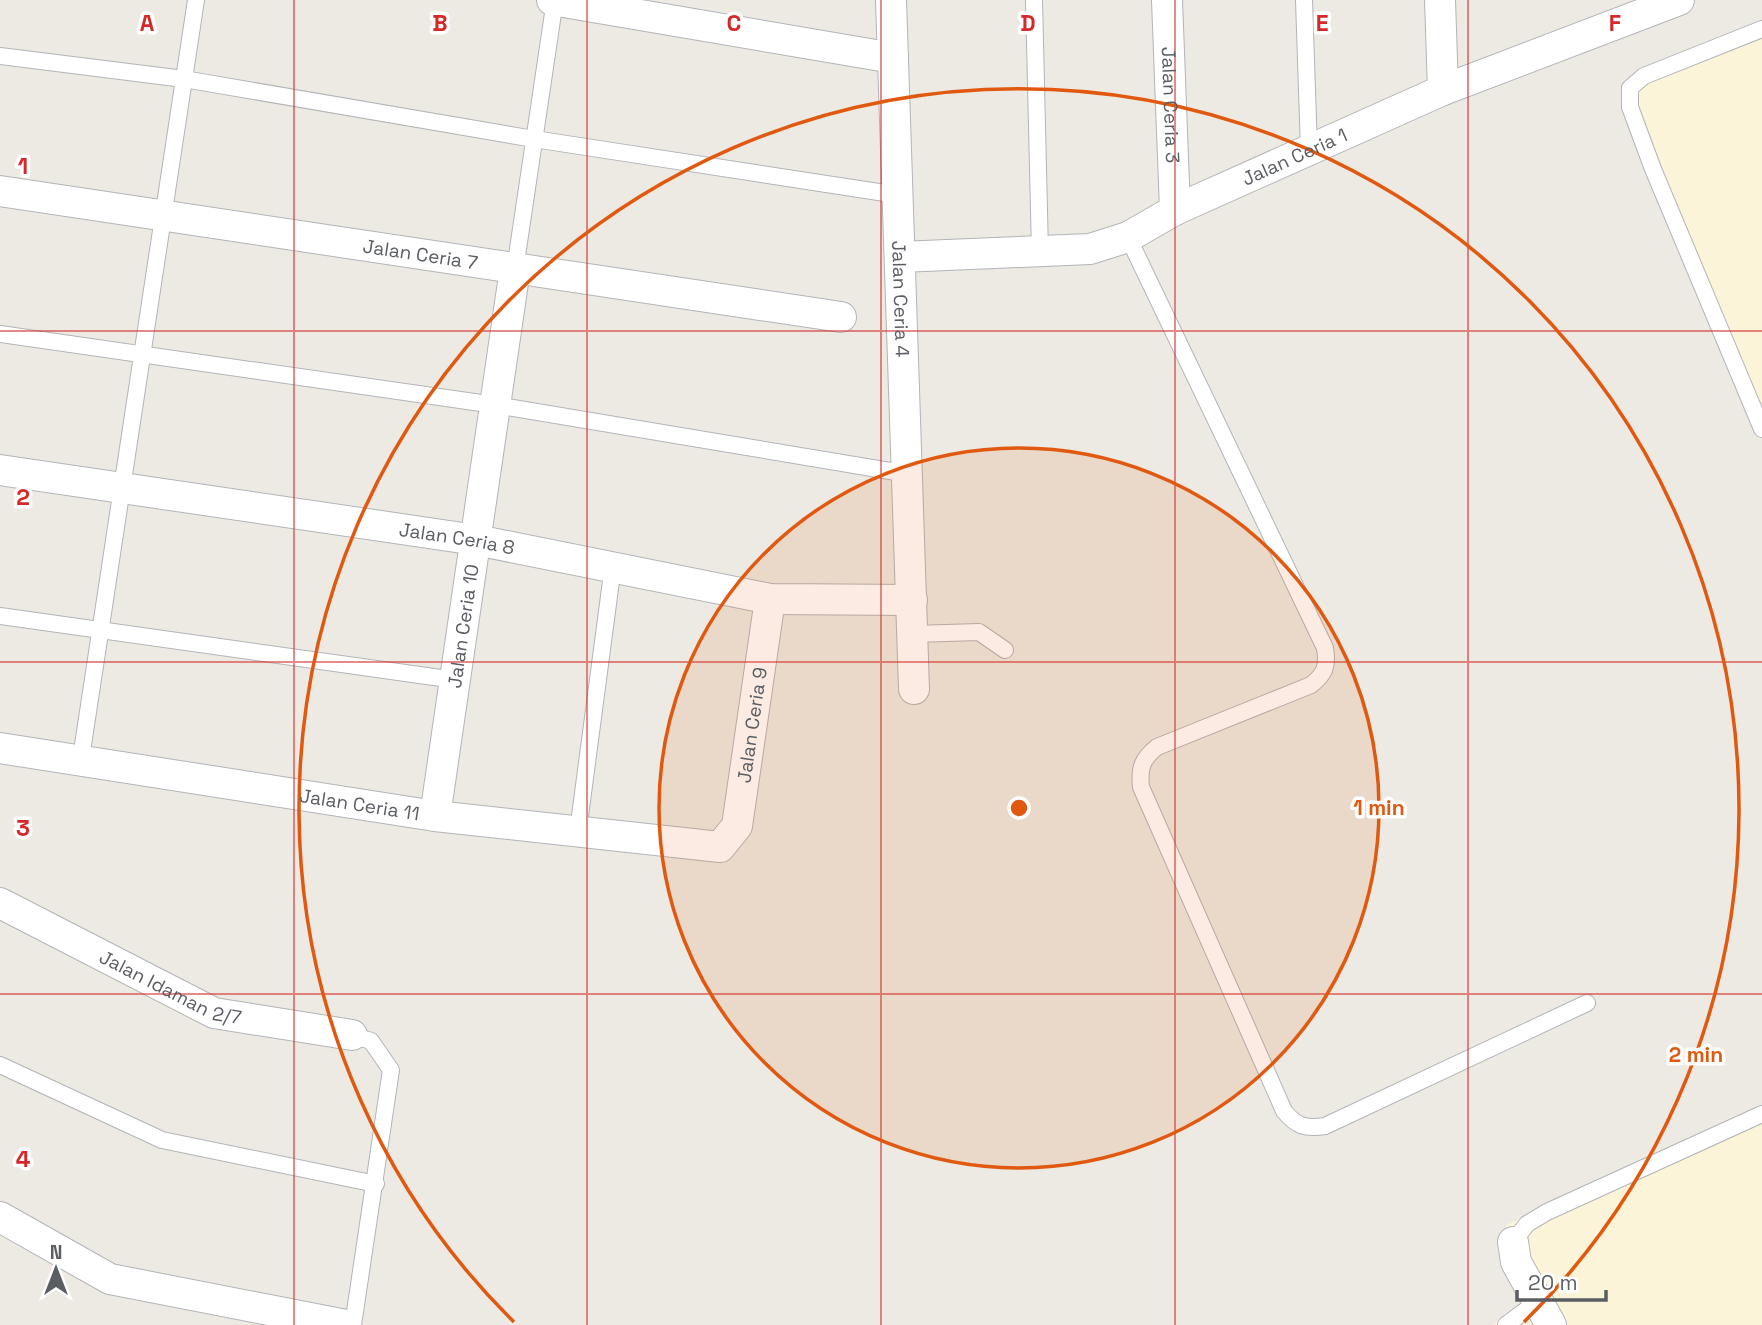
<svg xmlns="http://www.w3.org/2000/svg" width="1762" height="1325" viewBox="0 0 1762 1325" font-family="'Space Grotesk',sans-serif">
<style>
.commercial{fill:#fbf4d8}
.lines{fill:none;stroke-linecap:round;stroke-linejoin:round}
.service-casing{stroke:#b2b4b8;stroke-width:18}
.minor-casing{stroke:#b2b4b8;stroke-width:32}
.service{stroke:#fff;stroke-width:16}
.minor{stroke:#fff;stroke-width:30}
.grid{fill:none;stroke:#d62828;stroke-width:2;stroke-opacity:0.55}
.ring{fill:none;stroke:#e15910;stroke-width:3.5}
.labels{text-anchor:middle;dominant-baseline:central;stroke-width:7;stroke-linejoin:round;paint-order:stroke}
.street-label{font-size:19px;fill:#5a5d62;stroke:#fff}
.grid-label{font-size:23px;text-anchor:middle;font-weight:bold;fill:#d62828;stroke:#fff;stroke-width:7;stroke-linejoin:round;paint-order:stroke}
.centre{fill:#e15910;stroke:#fff;stroke-width:3.5}
.ring-label{font-size:21px;text-anchor:middle;font-weight:bold;fill:#e15910;stroke:#fff;stroke-width:7;stroke-linejoin:round;paint-order:stroke}
</style>
<rect width="100%" height="100%" fill="#eceae2"/>
<g class="commercial">
<path d="M 1762,22 L 1762,434 L 1624,86 Z"/>
<path d="M 1762,1108 L 1762,1325 L 1493,1325 L 1523,1302 L 1506,1267 L 1506,1225 Z"/>
</g>
<g class="lines">
<g class="service-casing">
<g id="service">
<path d="M 1034,0 L 1040,252"/>
<path d="M 1304,0 L 1309,150"/>
<path d="M 1762,29 L 1644,76 L 1630,88 L 1630,107 L 1653,169 L 1762,429"/>
<path d="M 0,56 L 184,79 L 534,139 L 898,195"/>
<path d="M 1128,237 L 1325,648 C 1328,666 1325,674 1311,685 L 1157,747 C 1142,759 1139,768 1141,787 L 1284,1111 C 1296,1126 1305,1129 1325,1126 L 1587,1003"/>
<path d="M 515,269 L 555,0"/>
<path d="M 0,334 L 495,405 L 908,474"/>
<path d="M 0,616 L 455,680"/>
<path d="M 913,634 L 979,632 L 1005,650"/>
<path d="M 81,758 L 196,0"/>
<path d="M 578,831 L 613,566"/>
<path d="M 352,1035 L 371,1041 L 391,1070 L 353,1325"/>
<path d="M 0,1065 L 162,1140 L 376,1184"/>
<path d="M 1513,1242 L 1527,1224 L 1547,1212 L 1762,1114"/>
<path d="M 1506,1325 L 1538,1301"/>
</g>
</g>
<g class="minor-casing">
<g id="minor">
<path d="M 552,0 L 893,58"/>
<path id="s1" d="M 891,0 L 914,689"/>
<path id="s2" d="M 1167,0 L 1175,210"/>
<path d="M 1440,0 L 1443,90"/>
<path id="s3" d="M 0,191 L 841,317"/>
<path id="s4" d="M 900,257 L 1090,249 L 1128,237 L 1175,210 L 1443,90 L 1679,0"/>
<path id="s5" d="M 0,470 L 476,540 L 770,599 L 912,600"/>
<path id="s6" d="M 0,748 L 435,816 L 720,847 L 737,826 L 770,599"/>
<path id="s7" d="M 435,816 L 515,269"/>
<path id="s8" d="M 0,903 L 214,1013 L 352,1035"/>
<path d="M 0,1217 L 110,1279 L 346,1325"/>
<path d="M 1513,1242 L 1516,1262 L 1551,1325"/>
</g>
</g>
<use href="#service" class="service"/>
<use href="#minor" class="minor"/>
</g>
<path class="grid" d="M 294,0 L 294,1325M 587,0 L 587,1325M 881,0 L 881,1325M 1175,0 L 1175,1325M 1468,0 L 1468,1325M 0,331 L 1762,331M 0,662 L 1762,662M 0,994 L 1762,994"/>
<circle cx="1019" cy="808" r="360" fill="#e15910" fill-opacity=".12"/>
<g class="ring">
<circle cx="1019" cy="808" r="360"/>
<path d="M514 1322A720 720 0 1 1 1524 1322"/>
</g>
<g class="labels">
<g class="street-label">
<text stroke="none"><textPath href="#s2" startOffset="105">Jalan Ceria 3</textPath></text>
<text stroke="none"><textPath href="#s4" startOffset="415">Jalan Ceria 1</textPath></text>
<text stroke="none"><textPath href="#s3" startOffset="425">Jalan Ceria 7</textPath></text>
<text stroke="none"><textPath href="#s1" startOffset="299">Jalan Ceria 4</textPath></text>
<text stroke="none"><textPath href="#s5" startOffset="462">Jalan Ceria 8</textPath></text>
<text stroke="none"><textPath href="#s7" startOffset="192">Jalan Ceria 10</textPath></text>
<text stroke="none"><textPath href="#s6" startOffset="856">Jalan Ceria 9</textPath></text>
<text stroke="none"><textPath href="#s6" startOffset="364">Jalan Ceria 11</textPath></text>
<text stroke="none"><textPath href="#s8" startOffset="191">Jalan Idaman 2/7</textPath></text>
</g>
</g>
<g class="grid-label">
<text x="147" y="31">A</text>
<text x="440" y="31">B</text>
<text x="734" y="31">C</text>
<text x="1028" y="31">D</text>
<text x="1322" y="31">E</text>
<text x="1615" y="31">F</text>
<text x="23" y="174">1</text>
<text x="23" y="505">2</text>
<text x="23" y="836">3</text>
<text x="23" y="1167">4</text>
</g>
<circle cx="1019" cy="808" r="10" class="centre"/>
<g class="ring-label">
<text x="1379" y="815">1 min</text>
<text x="1696" y="1062">2 min</text>
</g>
<g transform="translate(56 1269)" stroke="#ffffff" stroke-width="5" paint-order="stroke">
<path d="M0-5L12 26L0 18L-12 26Z" fill="#5a5d62"/>
<text y="-10" font-size="19" font-weight="bold" text-anchor="middle" fill="#5a5d62">N</text>
</g>
<path d="M1517 1290v10h89v-10" fill="none" stroke="#5a5d62" stroke-width="3.5"/>
<text x="1528" y="1290" font-size="21" fill="#5a5d62" stroke="#ffffff" stroke-width="5" paint-order="stroke">20 m</text>
</svg>
